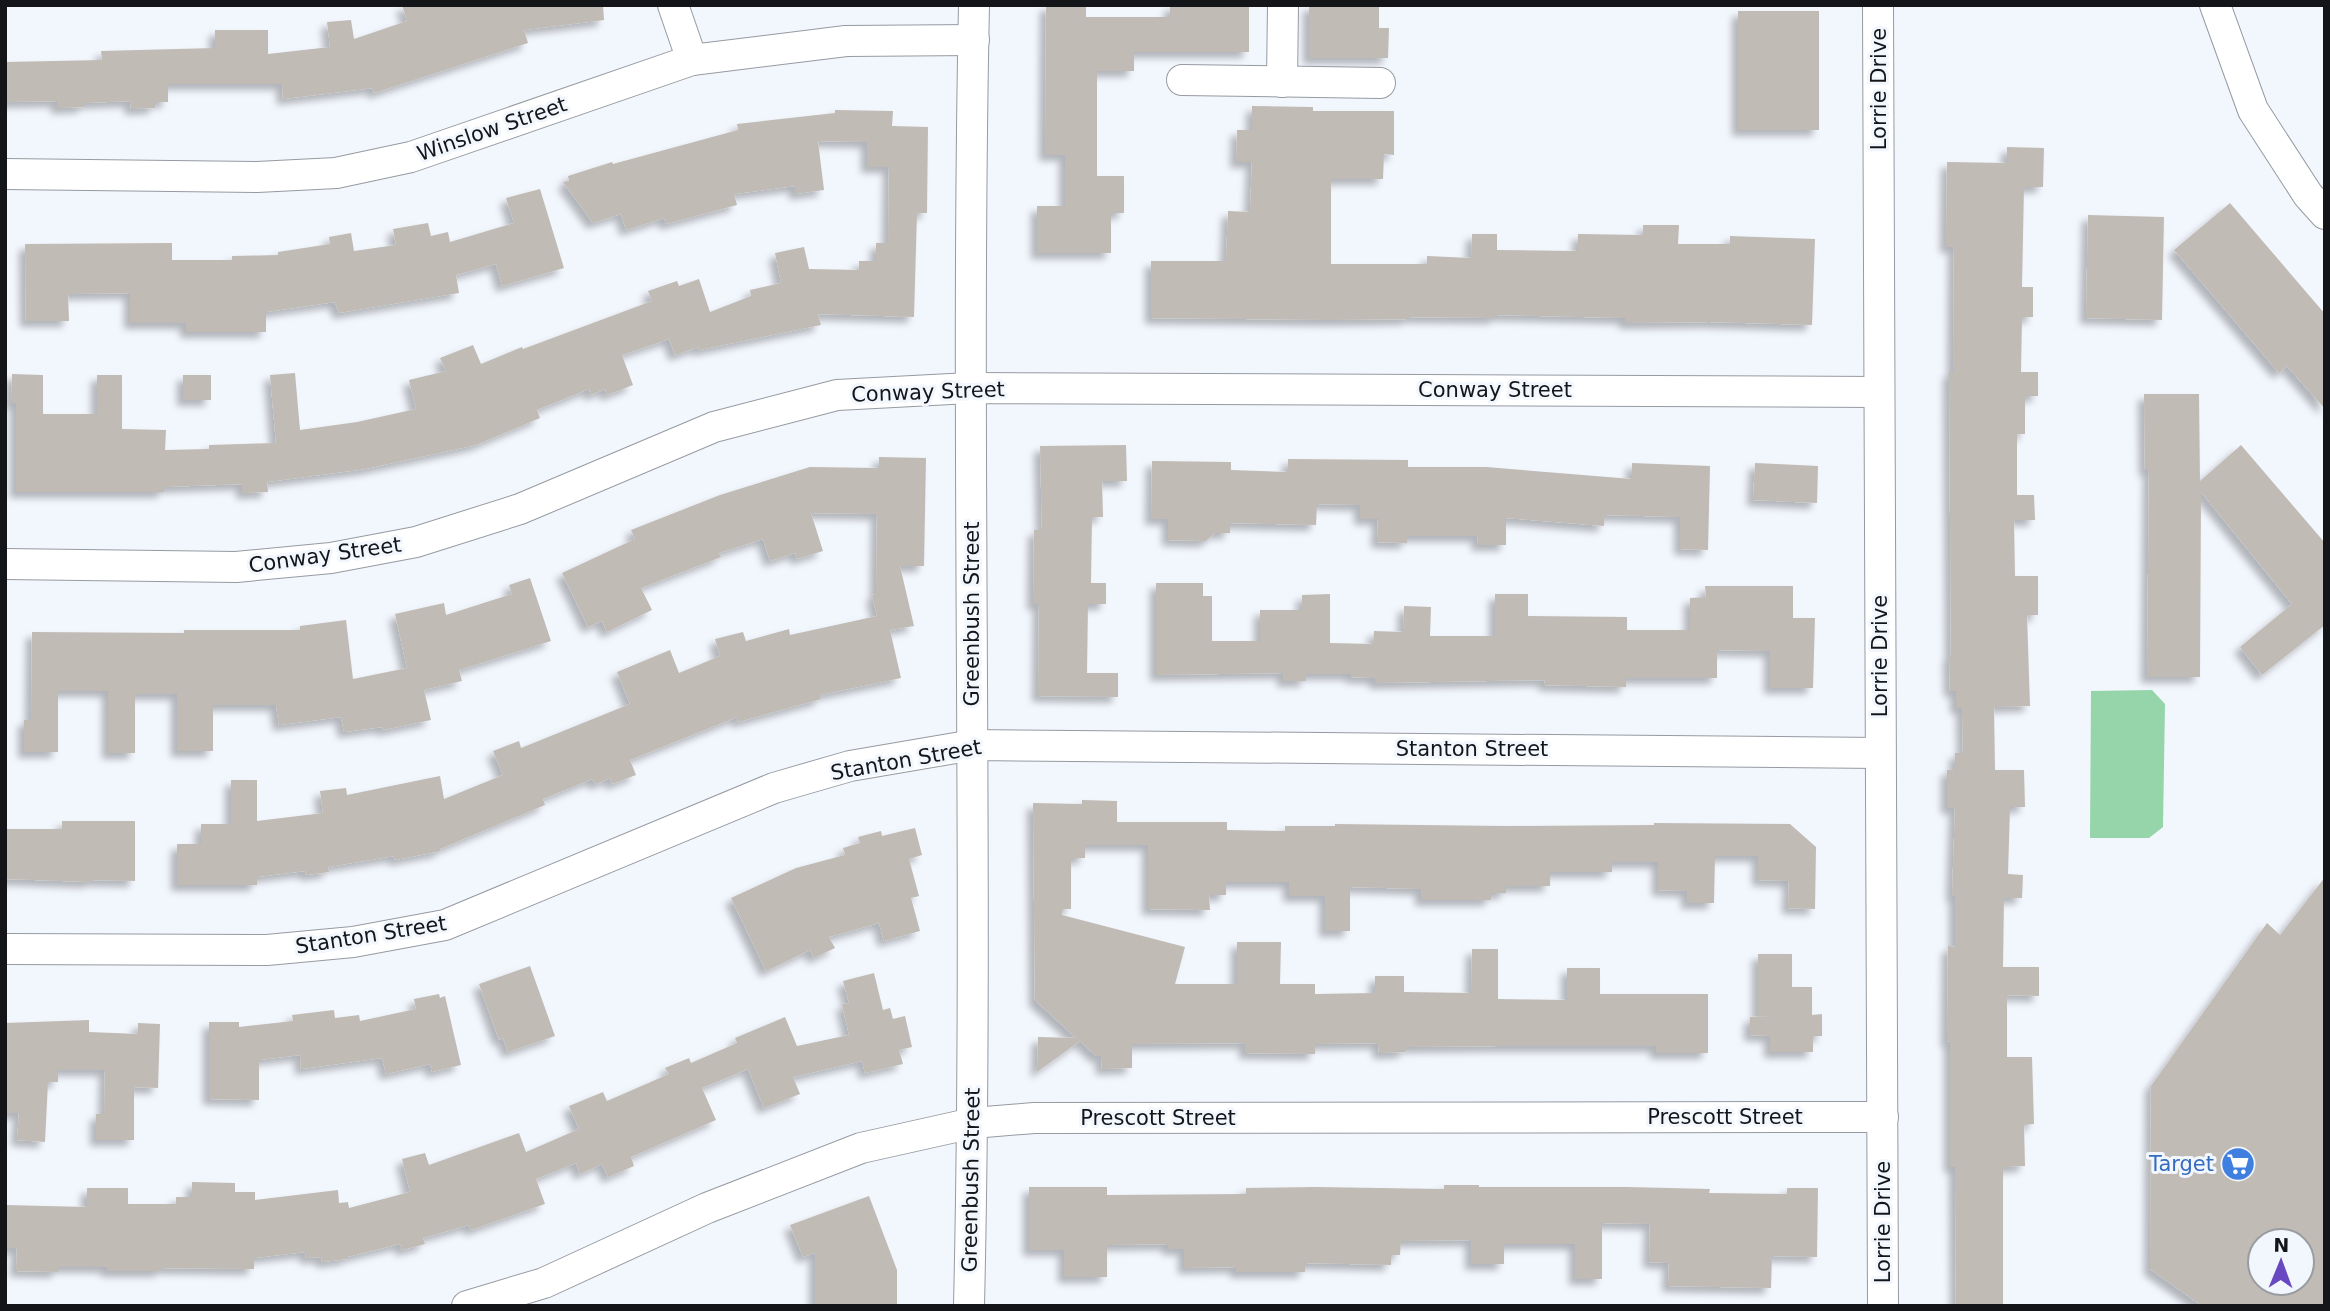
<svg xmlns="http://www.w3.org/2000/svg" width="2330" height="1311" viewBox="0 0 2330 1311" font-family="'DejaVu Sans',sans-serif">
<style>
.green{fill:#95d5a9}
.building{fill:#c1bbb5;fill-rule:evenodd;filter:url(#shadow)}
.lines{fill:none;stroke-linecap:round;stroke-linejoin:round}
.minor-casing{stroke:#969aa1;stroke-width:32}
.minor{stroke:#fff;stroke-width:30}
.labels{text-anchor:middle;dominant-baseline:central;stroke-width:6;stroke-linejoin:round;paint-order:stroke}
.street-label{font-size:21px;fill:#141518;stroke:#f2f6fd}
.shop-label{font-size:21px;fill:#366cbe;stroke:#f2f6fd;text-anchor:end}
</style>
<defs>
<filter id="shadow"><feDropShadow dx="-6" dy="6" stdDeviation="3.5" flood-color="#0004"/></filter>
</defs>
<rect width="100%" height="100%" fill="#f2f6fd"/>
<path class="green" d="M 2152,690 L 2165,704 L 2163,827 L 2149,838 L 2090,838 L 2091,691 Z"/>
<g class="building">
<path d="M 402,5 L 603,5 L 604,20 L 524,30 L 528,43 L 374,93 L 373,88 L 283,99 L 282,84 L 168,84 L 168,102 L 155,102 L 155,108 L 131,109 L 130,101 L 84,103 L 84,107 L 57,108 L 57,101 L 5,102 L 5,62 L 102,60 L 101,51 L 215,48 L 215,30 L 268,30 L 268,54 L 330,47 L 327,22 L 351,20 L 354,39 L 407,21 Z"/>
<path d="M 1046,5 L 1086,5 L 1086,17 L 1170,17 L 1170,5 L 1249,5 L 1249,52 L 1134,52 L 1134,71 L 1097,71 L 1097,176 L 1124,176 L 1124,213 L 1111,213 L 1111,253 L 1037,253 L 1037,206 L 1065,206 L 1065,155 L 1045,155 Z"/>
<path d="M 1309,5 L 1379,5 L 1379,28 L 1389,28 L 1388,58 L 1309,58 Z"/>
<rect x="1738" y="11" width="81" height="119"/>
<path d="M 1252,106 L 1313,107 L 1313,111 L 1394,111 L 1394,155 L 1384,154 L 1383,179 L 1331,179 L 1331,264 L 1427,264 L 1427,256 L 1471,258 L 1472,234 L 1497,234 L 1497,250 L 1578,251 L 1578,234 L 1643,235 L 1643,225 L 1679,225 L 1678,244 L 1730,244 L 1730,236 L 1815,239 L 1812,325 L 1709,322 L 1625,323 L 1625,318 L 1496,315 L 1496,318 L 1408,317 L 1408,319 L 1331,320 L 1151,318 L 1151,261 L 1226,261 L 1228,211 L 1250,212 L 1252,162 L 1236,162 L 1237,130 L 1252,130 Z"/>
<path d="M 835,110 L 893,111 L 892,126 L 928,127 L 927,213 L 917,213 L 914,317 L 818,314 L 821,325 L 699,350 L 698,347 L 675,355 L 669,339 L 622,355 L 633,385 L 607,395 L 605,389 L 591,395 L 589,389 L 537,410 L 540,418 L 476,445 L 365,469 L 267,482 L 268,492 L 242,493 L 242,484 L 164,487 L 164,492 L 16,492 L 16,403 L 11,403 L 12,374 L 43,375 L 43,414 L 97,414 L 97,375 L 122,375 L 122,429 L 166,430 L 165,450 L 209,449 L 209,445 L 276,443 L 270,375 L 295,373 L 300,430 L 357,422 L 416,409 L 409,380 L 446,371 L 440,358 L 473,345 L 481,364 L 522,347 L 523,349 L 652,301 L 648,291 L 677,281 L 679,286 L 699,279 L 710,312 L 751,296 L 750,290 L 781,283 L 775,253 L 804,247 L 809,269 L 859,270 L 859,261 L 876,261 L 876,243 L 888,243 L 889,167 L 867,167 L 867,142 L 818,141 L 824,190 L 795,194 L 795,186 L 734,194 L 737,205 L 666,224 L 664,218 L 626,230 L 621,214 L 593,223 L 563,182 L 569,181 L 568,176 L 612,162 L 613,164 L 738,130 L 737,124 L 835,113 Z"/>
<path d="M 2007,147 L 2044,148 L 2043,187 L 2024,187 L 2022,287 L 2033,287 L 2033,317 L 2022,317 L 2021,372 L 2038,372 L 2038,396 L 2025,396 L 2025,434 L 2017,434 L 2017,495 L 2034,495 L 2035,520 L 2014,520 L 2015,576 L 2038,576 L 2038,615 L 2027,615 L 2030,706 L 1994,707 L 1995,770 L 2024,770 L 2025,807 L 2010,807 L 2008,874 L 2023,875 L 2022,898 L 2004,898 L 2003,967 L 2039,967 L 2039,996 L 2007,995 L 2007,1057 L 2032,1057 L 2034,1124 L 2024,1125 L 2025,1166 L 2003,1167 L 2003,1306 L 1956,1306 L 1955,1167 L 1950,1167 L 1950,1042 L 1947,1041 L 1948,946 L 1955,947 L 1955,896 L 1952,896 L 1955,808 L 1947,808 L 1947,770 L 1955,769 L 1955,753 L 1963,753 L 1962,708 L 1956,708 L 1956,691 L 1950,691 L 1949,655 L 1951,656 L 1949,372 L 1953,372 L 1954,247 L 1946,247 L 1947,162 L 2007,163 Z"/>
<path d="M 540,189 L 564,268 L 502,286 L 496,264 L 456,275 L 459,293 L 339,313 L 335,302 L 266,312 L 266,332 L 186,332 L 186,323 L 130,323 L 130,293 L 68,294 L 69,321 L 26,321 L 25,244 L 172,243 L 172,260 L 232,260 L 232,256 L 278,255 L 278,252 L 330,244 L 329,237 L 351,233 L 354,251 L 396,245 L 393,229 L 428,223 L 431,236 L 448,232 L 450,242 L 514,223 L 506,198 Z"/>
<path d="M 2230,203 L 2325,314 L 2325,409 L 2287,366 L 2279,373 L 2174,250 Z"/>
<path d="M 2088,215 L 2164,217 L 2162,320 L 2086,318 Z"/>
<rect x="183" y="375" width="28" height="25"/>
<path d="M 2144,394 L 2199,394 L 2200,481 L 2241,445 L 2325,543 L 2325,625 L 2262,675 L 2240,647 L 2292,604 L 2201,492 L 2200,677 L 2147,677 L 2149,470 L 2145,470 Z"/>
<path d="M 1126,445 L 1127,481 L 1102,481 L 1103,517 L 1092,517 L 1091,583 L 1106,583 L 1106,604 L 1088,604 L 1087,673 L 1118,673 L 1118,697 L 1038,696 L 1039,604 L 1033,604 L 1034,530 L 1042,530 L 1040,446 Z"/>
<path d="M 879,457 L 926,458 L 924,566 L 900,566 L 914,626 L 890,630 L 901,678 L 820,695 L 821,699 L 738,722 L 737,717 L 630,760 L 636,775 L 612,784 L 610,778 L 596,784 L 592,779 L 543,799 L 545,805 L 440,849 L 441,851 L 395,860 L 394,856 L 328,867 L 329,872 L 306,875 L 305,871 L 257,877 L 257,885 L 177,885 L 177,844 L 201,844 L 201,824 L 231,824 L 231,780 L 257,780 L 257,821 L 323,813 L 320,791 L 346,788 L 347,795 L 440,776 L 444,799 L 503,775 L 493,751 L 519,741 L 521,748 L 630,704 L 617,672 L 670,650 L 679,673 L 720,656 L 715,639 L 743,632 L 746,641 L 789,629 L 790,635 L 877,616 L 872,595 L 876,594 L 877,514 L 811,513 L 823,551 L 797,559 L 795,553 L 770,561 L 763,539 L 719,553 L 721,557 L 641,588 L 652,610 L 607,632 L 602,621 L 588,627 L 562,573 L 635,539 L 631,530 L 720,495 L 810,467 L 879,468 Z"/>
<path d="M 1288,459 L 1408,460 L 1408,467 L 1486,467 L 1632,479 L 1632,463 L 1710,466 L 1708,550 L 1680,549 L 1680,517 L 1605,515 L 1604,526 L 1506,518 L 1506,545 L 1477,545 L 1478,536 L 1407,536 L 1407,543 L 1377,542 L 1378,519 L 1360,519 L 1360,505 L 1317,504 L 1316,525 L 1230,523 L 1230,533 L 1215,533 L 1206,541 L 1168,540 L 1168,519 L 1151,519 L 1152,461 L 1231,462 L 1231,470 L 1288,472 Z"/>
<path d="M 1755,463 L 1818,466 L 1817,503 L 1753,500 Z"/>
<path d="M 530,578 L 551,641 L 459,670 L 462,681 L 424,690 L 431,720 L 383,730 L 382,727 L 344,732 L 341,717 L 279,725 L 276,705 L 213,705 L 213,751 L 177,751 L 177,694 L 135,694 L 135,753 L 108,753 L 108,691 L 58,691 L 58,752 L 24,752 L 24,720 L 31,720 L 32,632 L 184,633 L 184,630 L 300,630 L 300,626 L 346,620 L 353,679 L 407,668 L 395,614 L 444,603 L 446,615 L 512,594 L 509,585 Z"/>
<path d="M 1156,583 L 1203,583 L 1203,596 L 1212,596 L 1212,641 L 1260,641 L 1260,610 L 1302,610 L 1302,595 L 1330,594 L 1330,643 L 1373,644 L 1374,631 L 1403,632 L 1404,606 L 1431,607 L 1430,636 L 1495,636 L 1495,594 L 1528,594 L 1528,616 L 1627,617 L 1627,630 L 1690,630 L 1690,598 L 1706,597 L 1705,586 L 1793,586 L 1793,618 L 1815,618 L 1813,688 L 1770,688 L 1770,651 L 1717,650 L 1717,678 L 1626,678 L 1626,687 L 1544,685 L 1545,680 L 1375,683 L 1375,678 L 1351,677 L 1351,674 L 1306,674 L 1306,681 L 1283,681 L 1283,673 L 1156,675 Z"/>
<path d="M 1082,800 L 1117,801 L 1117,822 L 1227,822 L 1227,830 L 1285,831 L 1285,826 L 1335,826 L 1335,824 L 1505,826 L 1654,825 L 1654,823 L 1790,824 L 1816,847 L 1815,909 L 1788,908 L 1789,881 L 1758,880 L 1758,856 L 1715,856 L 1714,903 L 1687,903 L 1687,891 L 1658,890 L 1658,862 L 1612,862 L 1612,872 L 1550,872 L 1550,886 L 1506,886 L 1506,893 L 1491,893 L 1491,900 L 1421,900 L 1421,889 L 1350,887 L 1350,931 L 1325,931 L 1325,896 L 1289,896 L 1289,882 L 1226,882 L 1226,895 L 1209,895 L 1210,910 L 1148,909 L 1148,845 L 1085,845 L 1085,858 L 1071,858 L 1071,909 L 1063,909 L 1062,915 L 1185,947 L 1175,984 L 1237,984 L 1237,942 L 1281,942 L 1280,984 L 1315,984 L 1315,994 L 1375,993 L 1375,976 L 1404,976 L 1404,992 L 1471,993 L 1472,949 L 1498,949 L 1498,999 L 1567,1000 L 1567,968 L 1600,968 L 1600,994 L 1708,994 L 1708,1053 L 1656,1053 L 1656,1046 L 1497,1046 L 1405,1047 L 1405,1052 L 1379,1053 L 1378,1043 L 1315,1044 L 1315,1054 L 1245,1053 L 1245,1043 L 1132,1044 L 1132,1068 L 1102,1069 L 1101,1056 L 1096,1056 L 1080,1041 L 1037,1072 L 1038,1037 L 1076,1038 L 1035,1000 L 1033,803 L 1082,804 Z"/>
<path d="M 62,821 L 135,821 L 135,881 L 91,880 L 91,882 L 5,879 L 5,829 L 62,829 Z"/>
<path d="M 915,828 L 922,855 L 909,859 L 919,896 L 911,898 L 920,931 L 884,941 L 879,923 L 829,937 L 835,948 L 814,958 L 810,950 L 766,971 L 731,898 L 796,868 L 845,855 L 843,848 L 860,843 L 858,837 L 881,831 L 882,836 Z"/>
<path d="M 2325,877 L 2325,1306 L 2202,1306 L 2150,1269 L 2151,1086 L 2267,923 L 2280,935 ZM 2260,1241 L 2302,1241 L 2302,1283 L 2260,1283 Z"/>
<path d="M 1758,954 L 1792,954 L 1792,987 L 1812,987 L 1812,1015 L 1822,1014 L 1822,1036 L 1813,1036 L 1813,1052 L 1770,1052 L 1770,1036 L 1750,1035 L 1750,1017 L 1771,1016 L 1758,1016 Z"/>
<path d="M 530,966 L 555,1036 L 508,1052 L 503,1038 L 499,1040 L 479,984 Z"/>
<path d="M 874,973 L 883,1010 L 890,1008 L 893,1019 L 905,1016 L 912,1047 L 899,1050 L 903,1064 L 865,1073 L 862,1061 L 793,1077 L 800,1094 L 764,1108 L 748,1069 L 702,1088 L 716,1120 L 631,1157 L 634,1166 L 608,1177 L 602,1164 L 580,1174 L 576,1163 L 536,1179 L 545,1204 L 471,1230 L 469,1225 L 423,1238 L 425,1244 L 402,1250 L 400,1244 L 347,1257 L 347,1259 L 322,1262 L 321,1257 L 306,1258 L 305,1252 L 254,1258 L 254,1269 L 161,1268 L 161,1271 L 107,1271 L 107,1267 L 58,1267 L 58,1272 L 16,1271 L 17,1248 L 5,1248 L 5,1205 L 87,1207 L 87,1188 L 128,1188 L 128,1204 L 176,1204 L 176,1197 L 192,1197 L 192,1182 L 235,1183 L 235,1192 L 255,1192 L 255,1200 L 338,1190 L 339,1203 L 348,1202 L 349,1208 L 410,1192 L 402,1159 L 425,1153 L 429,1165 L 519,1133 L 526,1152 L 579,1129 L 569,1106 L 603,1092 L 607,1101 L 669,1074 L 665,1068 L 689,1058 L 691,1063 L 737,1043 L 735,1038 L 785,1017 L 797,1046 L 849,1035 L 842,1004 L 849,1003 L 843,981 Z"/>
<path d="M 439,994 L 440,998 L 445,996 L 461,1065 L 432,1072 L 430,1064 L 386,1074 L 382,1058 L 301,1069 L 300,1055 L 259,1060 L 259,1100 L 209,1099 L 209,1022 L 239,1022 L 239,1027 L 293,1021 L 292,1015 L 334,1010 L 335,1018 L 359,1015 L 360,1021 L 416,1009 L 414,999 Z"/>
<path d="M 89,1020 L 89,1032 L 138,1034 L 138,1023 L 160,1024 L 158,1088 L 134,1087 L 134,1140 L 96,1140 L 96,1114 L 104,1114 L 105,1070 L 58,1070 L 58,1082 L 48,1082 L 45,1142 L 17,1140 L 19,1113 L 5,1113 L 5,1023 Z"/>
<path d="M 1444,1185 L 1479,1185 L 1479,1187 L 1627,1187 L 1710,1189 L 1709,1193 L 1787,1194 L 1787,1188 L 1818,1188 L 1817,1257 L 1772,1256 L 1771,1288 L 1668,1286 L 1669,1263 L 1649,1262 L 1650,1224 L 1602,1223 L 1602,1279 L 1575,1279 L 1575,1244 L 1504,1244 L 1504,1264 L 1471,1264 L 1471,1240 L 1401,1241 L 1400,1255 L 1391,1255 L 1391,1265 L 1305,1263 L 1305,1272 L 1236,1272 L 1236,1267 L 1184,1268 L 1184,1249 L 1168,1249 L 1168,1244 L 1107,1245 L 1107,1277 L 1064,1277 L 1064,1250 L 1029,1250 L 1029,1187 L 1107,1187 L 1107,1195 L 1246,1194 L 1246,1188 L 1315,1187 L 1444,1189 Z"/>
<path d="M 869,1196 L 897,1270 L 897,1306 L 815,1306 L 815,1253 L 803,1257 L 790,1225 Z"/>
</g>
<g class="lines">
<g class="minor-casing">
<g id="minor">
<path d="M 673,5 L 692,60"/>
<path d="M 1878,5 L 1883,1306"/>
<path d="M 2215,5 L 2253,110 L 2308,195 L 2325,214"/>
<path d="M 1182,80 L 1380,83"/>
<path d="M 1282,82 L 1283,5"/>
<path d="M 5,174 L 257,177 L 336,173 L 411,157 L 692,60 L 846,41 L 974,40"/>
<path d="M 5,564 L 236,567 L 331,558 L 416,542 L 520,509 L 714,427 L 837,395 L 970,388 L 1879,392"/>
<path d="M 5,949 L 267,950 L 353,942 L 445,925 L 774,788 L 850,766 L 973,745 L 1880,753"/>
<path d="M 467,1306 L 544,1283 L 707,1208 L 861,1148 L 973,1123 L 1034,1118 L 1883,1117"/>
<path d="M 969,1306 C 979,872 965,439 974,5"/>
</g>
</g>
<use href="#minor" class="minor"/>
</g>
<defs>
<g id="supermarket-disc" transform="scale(1.75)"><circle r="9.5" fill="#3f7fe0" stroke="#f2f6fd"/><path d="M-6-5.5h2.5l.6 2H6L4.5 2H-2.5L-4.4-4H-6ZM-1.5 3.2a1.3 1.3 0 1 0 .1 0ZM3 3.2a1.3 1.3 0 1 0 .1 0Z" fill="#fff"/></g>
</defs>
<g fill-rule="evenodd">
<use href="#supermarket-disc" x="2238" y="1164"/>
</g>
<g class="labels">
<g class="street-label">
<text transform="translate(1879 89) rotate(-90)">Lorrie Drive</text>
<text transform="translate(492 129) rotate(-19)">Winslow Street</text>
<text x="1495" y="390">Conway Street</text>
<text transform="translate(928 392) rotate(-2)">Conway Street</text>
<text transform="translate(325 555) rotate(-8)">Conway Street</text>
<text transform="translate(972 614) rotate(-90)">Greenbush Street</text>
<text transform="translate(1880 656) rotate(-90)">Lorrie Drive</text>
<text x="1472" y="749">Stanton Street</text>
<text transform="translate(906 760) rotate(-10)">Stanton Street</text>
<text transform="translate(371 935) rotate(-9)">Stanton Street</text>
<text x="1725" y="1117">Prescott Street</text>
<text x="1158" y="1118">Prescott Street</text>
<text transform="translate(971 1180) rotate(-89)">Greenbush Street</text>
<text transform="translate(1883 1222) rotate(-90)">Lorrie Drive</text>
</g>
<g class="shop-label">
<text x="2214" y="1164">Target</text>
</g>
</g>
<rect width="2330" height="1311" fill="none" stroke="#141518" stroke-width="14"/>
<g transform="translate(2281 1262) rotate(1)"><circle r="33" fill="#f2f6fd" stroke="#999ca1" stroke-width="2"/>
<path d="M0-5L12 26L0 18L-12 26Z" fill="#6849c2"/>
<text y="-10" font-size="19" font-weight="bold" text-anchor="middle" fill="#141518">N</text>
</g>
</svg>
